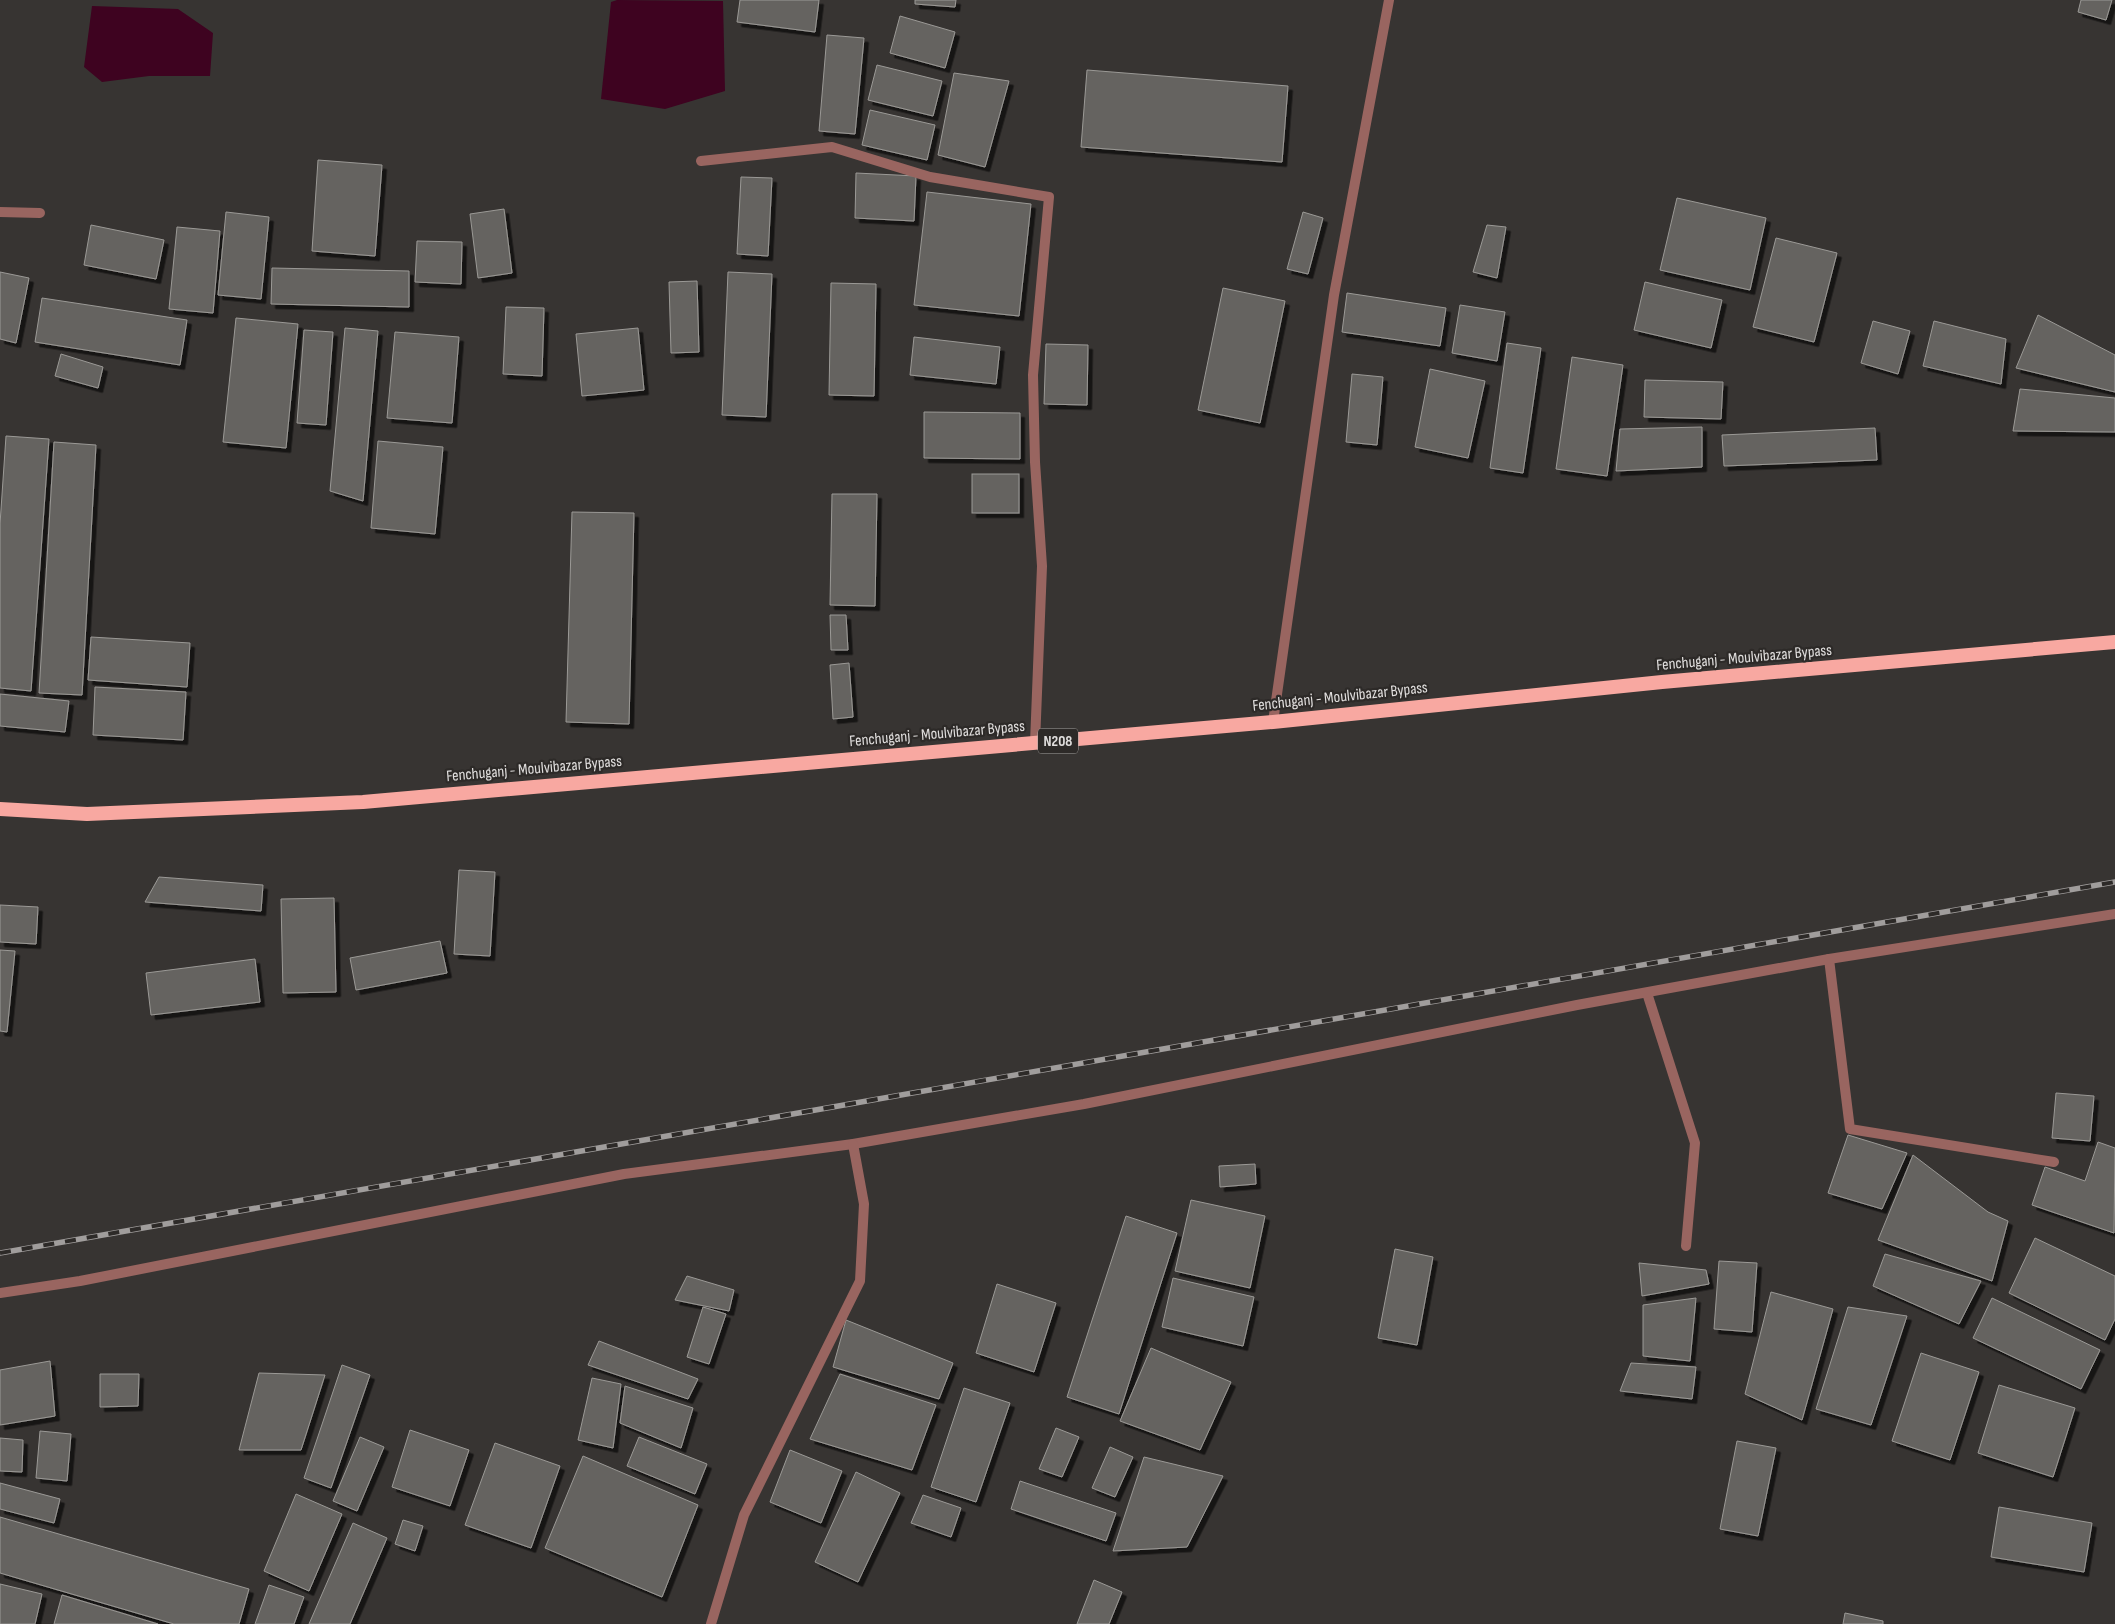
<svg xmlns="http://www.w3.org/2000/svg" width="2115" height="1624" viewBox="0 0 2115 1624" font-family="'Sofia Sans Condensed',sans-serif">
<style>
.water{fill:#3e0320}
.building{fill:#656460;stroke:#9b9996;filter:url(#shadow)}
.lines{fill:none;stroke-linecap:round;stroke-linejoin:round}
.minor{stroke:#996560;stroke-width:10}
.trunk{stroke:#f8a8a1;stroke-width:14}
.rail-casing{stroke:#a09d9c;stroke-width:5.5}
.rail{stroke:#2d2a28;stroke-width:4;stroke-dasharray:11;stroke-linecap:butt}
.labels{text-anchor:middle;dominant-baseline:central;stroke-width:4.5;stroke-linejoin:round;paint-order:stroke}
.shield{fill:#2d2a28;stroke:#aba9a7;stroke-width:1}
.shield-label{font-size:15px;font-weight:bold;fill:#e1dfde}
.street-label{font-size:16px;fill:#e1dfde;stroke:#2d2a28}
</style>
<defs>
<filter id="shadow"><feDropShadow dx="4.5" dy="4.5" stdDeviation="0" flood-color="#0009"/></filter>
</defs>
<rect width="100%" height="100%" fill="#373432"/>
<g class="water">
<path d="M 617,0 L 723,1 L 725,91 L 665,109 L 601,99 L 611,2 Z"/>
<path d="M 92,6 L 178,9 L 213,33 L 210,76 L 149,76 L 102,82 L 84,67 Z"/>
</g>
<g class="building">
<path d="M 740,0 L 819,0 L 815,32 L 737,22 Z"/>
<path d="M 915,0 L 956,0 L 955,7 L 915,4 Z"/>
<path d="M 2081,0 L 2112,0 L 2106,20 L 2078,12 Z"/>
<path d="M 900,16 L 955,32 L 945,68 L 890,53 Z"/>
<path d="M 827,35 L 864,38 L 855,134 L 819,131 Z"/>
<path d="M 877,65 L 942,81 L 933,116 L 868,100 Z"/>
<path d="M 1087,70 L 1288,86 L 1282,162 L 1081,147 Z"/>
<path d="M 954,73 L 1009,81 L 985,167 L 938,155 Z"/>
<path d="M 870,110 L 935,125 L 927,160 L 862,145 Z"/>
<path d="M 318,160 L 382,165 L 375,256 L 312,251 Z"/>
<path d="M 856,173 L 916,176 L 914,221 L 855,218 Z"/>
<path d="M 741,177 L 772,178 L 768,256 L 737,254 Z"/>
<path d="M 927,192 L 1031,204 L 1019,316 L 914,305 Z"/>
<path d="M 1677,198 L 1766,218 L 1750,290 L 1660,270 Z"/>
<path d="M 504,209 L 512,273 L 478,278 L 470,214 Z"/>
<path d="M 226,212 L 269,217 L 261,299 L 218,295 Z"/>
<path d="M 1303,212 L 1323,218 L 1308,274 L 1287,269 Z"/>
<path d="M 91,225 L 164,240 L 156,279 L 84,265 Z"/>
<path d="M 1487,225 L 1506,227 L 1497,278 L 1473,272 Z"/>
<path d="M 177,227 L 220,231 L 213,313 L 169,309 Z"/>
<path d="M 1776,238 L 1837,253 L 1814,342 L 1753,327 Z"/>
<path d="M 417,241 L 462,242 L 461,284 L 415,282 Z"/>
<path d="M 272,268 L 409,271 L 409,307 L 271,304 Z"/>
<path d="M 0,272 L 29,278 L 16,343 L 0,339 Z"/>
<path d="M 728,272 L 772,274 L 766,417 L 722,415 Z"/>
<path d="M 697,281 L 699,352 L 671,353 L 669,282 Z"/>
<path d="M 1645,282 L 1722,300 L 1711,348 L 1634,330 Z"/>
<path d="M 831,283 L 876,284 L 874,396 L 829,395 Z"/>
<path d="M 1223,288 L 1285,301 L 1260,423 L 1198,410 Z"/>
<path d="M 1347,293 L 1446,308 L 1440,346 L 1342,332 Z"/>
<path d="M 42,298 L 187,320 L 180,365 L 35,342 Z"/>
<path d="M 1460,305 L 1505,312 L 1497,361 L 1452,353 Z"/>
<path d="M 506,307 L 544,308 L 542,376 L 503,374 Z"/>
<path d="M 2038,315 L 2115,355 L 2115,392 L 2016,368 Z"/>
<path d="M 236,318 L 298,324 L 286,448 L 223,442 Z"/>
<path d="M 1873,321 L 1910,331 L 1898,374 L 1861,363 Z"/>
<path d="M 1934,321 L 2006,339 L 2001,384 L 1923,366 Z"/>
<path d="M 345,328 L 378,331 L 363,501 L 330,491 Z"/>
<path d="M 638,328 L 644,390 L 582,396 L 576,334 Z"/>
<path d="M 304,330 L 333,332 L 326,425 L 297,423 Z"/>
<path d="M 395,332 L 459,337 L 452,423 L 387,418 Z"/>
<path d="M 914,337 L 1000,347 L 996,384 L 910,375 Z"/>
<path d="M 1507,343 L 1541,348 L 1523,473 L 1490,468 Z"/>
<path d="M 1046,344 L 1088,345 L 1087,405 L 1044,404 Z"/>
<path d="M 61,354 L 103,367 L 98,388 L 55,376 Z"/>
<path d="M 1572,357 L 1623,365 L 1607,476 L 1556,469 Z"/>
<path d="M 1430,369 L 1485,381 L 1468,458 L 1415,447 Z"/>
<path d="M 1352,374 L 1383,377 L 1377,445 L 1346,442 Z"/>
<path d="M 1645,380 L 1723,382 L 1721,419 L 1644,417 Z"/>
<path d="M 2020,389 L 2115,398 L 2115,432 L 2013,431 Z"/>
<path d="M 924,412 L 1020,413 L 1020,459 L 924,458 Z"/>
<path d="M 1702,427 L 1702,467 L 1616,471 L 1620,429 Z"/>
<path d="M 1875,428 L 1877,460 L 1724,466 L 1722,435 Z"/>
<path d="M 6,436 L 49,439 L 31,691 L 0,688 L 0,524 Z"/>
<path d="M 378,441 L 443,447 L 435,534 L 371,528 Z"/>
<path d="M 54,442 L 96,445 L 82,695 L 39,693 Z"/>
<rect x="972" y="474" width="47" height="39"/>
<path d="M 832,494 L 877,494 L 875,606 L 830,605 Z"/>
<path d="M 572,512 L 634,513 L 629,724 L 566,722 Z"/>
<path d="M 830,615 L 846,615 L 848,650 L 831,650 Z"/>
<path d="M 91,637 L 190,643 L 187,687 L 88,680 Z"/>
<path d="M 849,663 L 853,717 L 833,719 L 830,665 Z"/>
<path d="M 95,687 L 186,692 L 183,740 L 93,735 Z"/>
<path d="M 0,694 L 69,701 L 65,732 L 0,726 Z"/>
<path d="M 459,870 L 495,872 L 490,956 L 454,954 Z"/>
<path d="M 159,877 L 263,885 L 261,911 L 145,902 Z"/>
<path d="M 334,898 L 336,992 L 283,993 L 281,899 Z"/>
<path d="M 0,905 L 38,907 L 36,944 L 0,942 Z"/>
<path d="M 440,941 L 447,973 L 356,990 L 350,958 Z"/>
<path d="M 0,950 L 15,951 L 7,1032 L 0,1031 Z"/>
<path d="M 255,959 L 260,1002 L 151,1015 L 146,973 Z"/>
<path d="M 2056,1093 L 2094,1096 L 2090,1141 L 2052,1138 Z"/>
<path d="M 1848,1135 L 1907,1153 L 1882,1209 L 1828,1193 Z"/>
<path d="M 2098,1142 L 2115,1148 L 2114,1233 L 2032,1205 L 2045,1167 L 2085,1181 Z"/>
<path d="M 1913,1155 L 1988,1212 L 2008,1221 L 1992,1281 L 1878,1240 Z"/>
<path d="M 1255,1164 L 1256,1184 L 1220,1187 L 1219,1166 Z"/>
<path d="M 1191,1200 L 1265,1216 L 1250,1288 L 1175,1271 Z"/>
<path d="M 1126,1216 L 1177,1233 L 1119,1414 L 1067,1397 Z"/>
<path d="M 2035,1238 L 2115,1276 L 2115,1319 L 2105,1340 L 2009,1293 Z"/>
<path d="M 1395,1249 L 1433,1257 L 1417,1345 L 1378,1338 Z"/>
<path d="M 1885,1254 L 1981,1281 L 1959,1324 L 1873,1286 Z"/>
<path d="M 1719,1261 L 1757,1263 L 1752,1332 L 1714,1329 Z"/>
<path d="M 1639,1263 L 1706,1270 L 1709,1284 L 1642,1296 Z"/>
<path d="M 687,1276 L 734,1290 L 729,1311 L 675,1300 Z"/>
<path d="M 1173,1278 L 1254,1297 L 1243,1346 L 1162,1327 Z"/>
<path d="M 997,1284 L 1056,1303 L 1034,1372 L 976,1353 Z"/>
<path d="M 1771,1292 L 1833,1309 L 1802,1420 L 1745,1394 Z"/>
<path d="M 1696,1298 L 1690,1361 L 1643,1356 L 1643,1305 Z"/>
<path d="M 1992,1298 L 2100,1350 L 2081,1389 L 1973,1338 Z"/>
<path d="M 703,1307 L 726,1314 L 709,1364 L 687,1357 Z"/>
<path d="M 1848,1307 L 1907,1316 L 1871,1425 L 1816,1409 Z"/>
<path d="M 846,1320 L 953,1363 L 939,1399 L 833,1367 Z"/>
<path d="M 599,1341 L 698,1379 L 688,1399 L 588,1365 Z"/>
<path d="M 1151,1348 L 1231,1382 L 1200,1450 L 1120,1421 Z"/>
<path d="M 1921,1353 L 1979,1372 L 1950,1460 L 1892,1441 Z"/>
<path d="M 50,1361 L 55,1416 L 0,1425 L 0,1370 Z"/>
<path d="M 1631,1363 L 1696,1367 L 1692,1399 L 1620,1391 Z"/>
<path d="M 342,1365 L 370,1375 L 331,1488 L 304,1478 Z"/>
<path d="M 259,1373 L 325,1375 L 301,1450 L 239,1450 Z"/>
<path d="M 100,1374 L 139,1374 L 138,1406 L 100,1407 Z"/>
<path d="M 840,1374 L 936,1405 L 912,1470 L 810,1439 Z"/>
<path d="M 592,1378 L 621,1384 L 613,1448 L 578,1440 Z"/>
<path d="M 1999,1385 L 2075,1408 L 2053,1477 L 1978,1453 Z"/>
<path d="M 625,1386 L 693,1408 L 681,1448 L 620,1423 Z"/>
<path d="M 964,1388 L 1010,1403 L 976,1502 L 931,1487 Z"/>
<path d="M 1056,1428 L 1079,1437 L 1062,1477 L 1039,1469 Z"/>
<path d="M 410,1430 L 469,1450 L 450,1506 L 392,1487 Z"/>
<path d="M 40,1431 L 71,1434 L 67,1481 L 36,1478 Z"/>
<path d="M 360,1437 L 384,1447 L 357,1511 L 333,1501 Z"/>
<path d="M 639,1437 L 707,1464 L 695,1494 L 627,1466 Z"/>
<path d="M 0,1438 L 23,1440 L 22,1472 L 0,1471 Z"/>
<path d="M 1737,1441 L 1776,1448 L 1758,1536 L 1720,1529 Z"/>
<path d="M 495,1443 L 560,1466 L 531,1548 L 465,1525 Z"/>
<path d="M 1110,1447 L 1133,1457 L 1115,1497 L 1092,1488 Z"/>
<path d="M 790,1450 L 842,1471 L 821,1523 L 770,1502 Z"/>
<path d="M 583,1456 L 698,1505 L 662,1597 L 545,1548 Z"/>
<path d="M 1144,1457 L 1223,1476 L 1187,1547 L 1113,1551 Z"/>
<path d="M 856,1472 L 900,1493 L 858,1582 L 815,1562 Z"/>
<path d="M 1020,1481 L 1116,1513 L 1106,1541 L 1011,1509 Z"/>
<path d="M 0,1483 L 60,1499 L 54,1523 L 0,1509 Z"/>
<path d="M 296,1494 L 342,1514 L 309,1591 L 264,1571 Z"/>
<path d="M 923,1495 L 961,1508 L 951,1537 L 911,1523 Z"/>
<path d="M 1999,1507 L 2092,1523 L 2084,1572 L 1991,1557 Z"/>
<path d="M 0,1517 L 249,1589 L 239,1624 L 174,1624 L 0,1573 Z"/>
<path d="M 403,1520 L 423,1526 L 415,1551 L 395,1544 Z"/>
<path d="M 353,1523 L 387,1538 L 350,1624 L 309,1624 Z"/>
<path d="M 1094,1580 L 1122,1592 L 1109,1624 L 1077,1624 Z"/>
<path d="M 0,1584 L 42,1594 L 35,1624 L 0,1624 Z"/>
<path d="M 269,1585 L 304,1597 L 294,1624 L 255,1624 Z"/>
<path d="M 62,1595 L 158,1624 L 54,1624 Z"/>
<path d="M 1845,1613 L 1883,1621 L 1883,1624 L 1843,1624 Z"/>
</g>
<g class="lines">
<g class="minor">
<path d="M 701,161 L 832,147 L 930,177 L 1049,197 L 1033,375 L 1035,462 L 1042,566 L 1035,743"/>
<path d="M 0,212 L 40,213"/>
<path d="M 1273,722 L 1334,295 L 1389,0"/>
<path d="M 1829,959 L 1850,1129 L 2054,1162"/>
<path d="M 1647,993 L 1695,1143 L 1686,1246"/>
<path d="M 0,1293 L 80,1281 L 624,1174 L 853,1144 L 1084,1104 L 1577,1005 L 1829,959 L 2115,914"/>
<path d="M 711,1624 L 744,1515 L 860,1281 L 864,1204 L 853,1144"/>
</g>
<path class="trunk" d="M 0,809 L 87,814 L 363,802 L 1273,722 L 1662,682 L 2115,642"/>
<g class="rail-casing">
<path id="rail" d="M 0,1253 L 2115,882"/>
</g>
<use href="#rail" class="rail"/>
</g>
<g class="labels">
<rect class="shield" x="1038" y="728.5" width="40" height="25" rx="4"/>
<g class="shield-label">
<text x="1058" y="741">N208</text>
</g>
<g class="street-label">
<text transform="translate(1744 658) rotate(-5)">Fenchuganj - Moulvibazar Bypass</text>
<text transform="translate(1340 697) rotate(-6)">Fenchuganj - Moulvibazar Bypass</text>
<text transform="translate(937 734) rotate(-5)">Fenchuganj - Moulvibazar Bypass</text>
<text transform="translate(534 769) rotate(-5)">Fenchuganj - Moulvibazar Bypass</text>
</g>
</g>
</svg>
